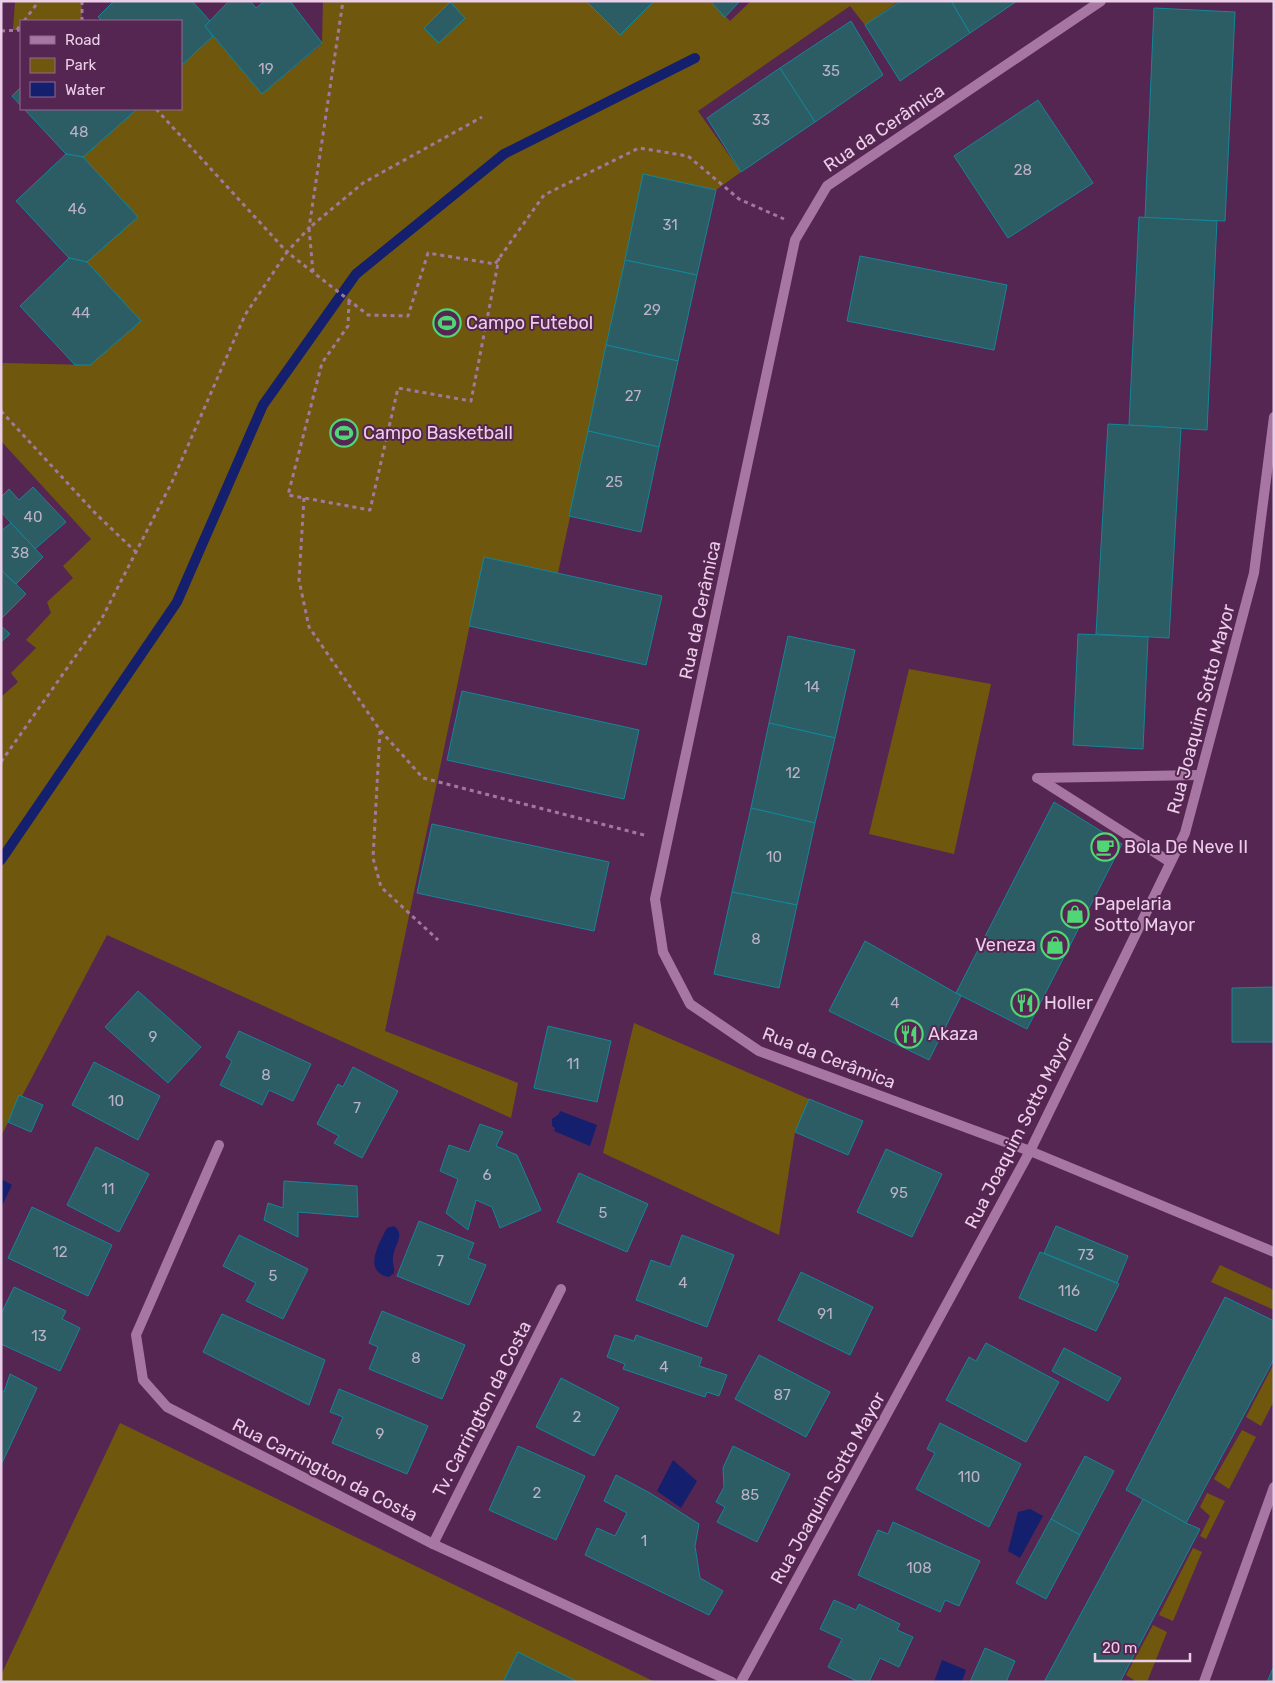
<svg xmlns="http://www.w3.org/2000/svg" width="1275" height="1683" viewBox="0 0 1275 1683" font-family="Rubik,sans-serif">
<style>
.green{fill:#6f580e}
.water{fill:#141f6d}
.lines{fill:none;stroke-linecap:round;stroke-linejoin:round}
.stream{stroke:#141f6d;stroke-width:10}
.building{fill:#2c5c64;stroke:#138797}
.path{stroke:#a0799d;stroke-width:3;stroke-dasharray:4 4;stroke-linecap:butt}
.minor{stroke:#a776a3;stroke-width:10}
.labels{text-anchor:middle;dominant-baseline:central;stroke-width:4;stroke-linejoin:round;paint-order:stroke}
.number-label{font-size:15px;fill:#bbb2c7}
.street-label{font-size:18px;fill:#ebcee8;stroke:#562653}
.poi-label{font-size:18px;fill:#ebcee8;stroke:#562653;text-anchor:start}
</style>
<rect width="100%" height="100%" fill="#562653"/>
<g class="green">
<path d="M 15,1 L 82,1 L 82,21 L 21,21 L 21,30 L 13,30 Z"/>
<path d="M 323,1 L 586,1 L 620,35 L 654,1 L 710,1 L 730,21 L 751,1 L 899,1 L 865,25 L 850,6 L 698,111 L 741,172 L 716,190 L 643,175 L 558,573 L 484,557 L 385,1031 L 518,1083 L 511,1118 L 107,935 L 1,1136 L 1,697 L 18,682 L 11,673 L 36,648 L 26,640 L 51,613 L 47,602 L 73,578 L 63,566 L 91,539 L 1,441 L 1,370 L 3,363 L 90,365 L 141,321 L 87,262 L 137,216 L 83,157 L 137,109 L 181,109 L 181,66 L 213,36 L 262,94 L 322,44 Z"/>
<path d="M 909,669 L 991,684 L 954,854 L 869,834 Z"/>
<path d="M 634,1023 L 809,1099 L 795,1132 L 779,1235 L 603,1153 Z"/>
<path d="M 1220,1265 L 1274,1290 L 1274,1310 L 1211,1282 Z"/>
<path d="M 1272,1367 L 1274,1368 L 1274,1401 L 1261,1426 L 1246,1417 Z"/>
<path d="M 120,1423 L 655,1682 L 1,1682 L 1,1675 Z"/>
<path d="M 1242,1430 L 1256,1437 L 1229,1489 L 1214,1479 Z"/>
<path d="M 1207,1493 L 1225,1501 L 1206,1539 L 1200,1536 L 1210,1516 L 1200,1507 Z"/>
<path d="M 1193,1548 L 1202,1552 L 1173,1621 L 1159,1615 Z"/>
<path d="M 1153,1625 L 1167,1632 L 1147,1682 L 1137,1682 L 1126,1675 Z"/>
</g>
<g class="water">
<path d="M 560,1111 L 597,1125 L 590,1146 L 554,1131 L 555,1128 L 552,1126 L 552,1119 L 559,1114 Z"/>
<path d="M 1,1179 L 12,1185 L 1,1208 Z"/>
<path d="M 394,1226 C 406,1235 394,1245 393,1257 C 392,1263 395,1267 394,1273 L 389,1277 C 362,1272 379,1243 387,1228 Z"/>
<path d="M 673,1460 L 697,1481 L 681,1508 L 657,1491 Z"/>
<path d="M 1030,1509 L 1043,1516 L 1020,1558 L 1008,1551 L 1018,1512 Z"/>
<path d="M 942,1660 L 966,1670 L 962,1682 L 934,1682 Z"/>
</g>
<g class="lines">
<path class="stream" d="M 1,860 L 177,602 L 263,405 L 356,274 L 504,154 L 695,58"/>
</g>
<g class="building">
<path d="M 114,1 L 192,1 L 210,21 L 205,26 L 213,36 L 181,66 L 181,21 L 102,21 L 98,17 Z"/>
<path d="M 229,1 L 250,1 L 256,8 L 265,1 L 290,1 L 322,43 L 262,94 L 205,26 Z"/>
<path d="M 586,1 L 654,1 L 620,35 Z"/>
<path d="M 710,1 L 740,1 L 725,17 Z"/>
<path d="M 901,1 L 951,1 L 970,33 L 900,81 L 865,25 Z"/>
<path d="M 951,1 L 1017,1 L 970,33 Z"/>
<path d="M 450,2 L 465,18 L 439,43 L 424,28 Z"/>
<path d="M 1154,8 L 1235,12 L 1225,221 L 1145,218 Z"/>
<path d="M 851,21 L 883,75 L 815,122 L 780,68 Z"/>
<path d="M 780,68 L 815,122 L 741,172 L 707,118 Z"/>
<path d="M 21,87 L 21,106 L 12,96 Z"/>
<path d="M 1038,100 L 1093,183 L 1008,238 L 954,156 Z"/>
<path d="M 24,109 L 135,109 L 136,110 L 83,157 L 66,154 Z"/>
<path d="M 66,154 L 83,157 L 138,217 L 87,262 L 69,258 L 16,201 Z"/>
<path d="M 643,174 L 716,190 L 697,275 L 625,260 Z"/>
<path d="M 1139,217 L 1217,221 L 1207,430 L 1129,425 Z"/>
<path d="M 860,256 L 1007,285 L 994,350 L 847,321 Z"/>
<path d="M 69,258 L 87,262 L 141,321 L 90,365 L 75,365 L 20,306 Z"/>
<path d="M 625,260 L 697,275 L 678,361 L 606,345 Z"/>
<path d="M 606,345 L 678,361 L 659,447 L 588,431 Z"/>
<path d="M 1108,424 L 1181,428 L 1169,638 L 1096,634 Z"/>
<path d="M 588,431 L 659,447 L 641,532 L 569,516 Z"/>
<path d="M 33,487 L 66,522 L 35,549 L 1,512 L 1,497 L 9,489 L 19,500 Z"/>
<path d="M 11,523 L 43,557 L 16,584 L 1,570 L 1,531 Z"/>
<path d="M 484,557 L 662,596 L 646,665 L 469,626 Z"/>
<path d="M 1,570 L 26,594 L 1,619 Z"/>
<path d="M 1,626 L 10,634 L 1,642 Z"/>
<path d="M 1078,634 L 1148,637 L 1143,749 L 1073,745 Z"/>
<path d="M 788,636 L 855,650 L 835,738 L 769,723 Z"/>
<path d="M 462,691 L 639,730 L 624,799 L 447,760 Z"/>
<path d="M 769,723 L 835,738 L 815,823 L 751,808 Z"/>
<path d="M 1054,802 L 1122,844 L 1027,1029 L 956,993 Z"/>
<path d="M 751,808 L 815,823 L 797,905 L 732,892 Z"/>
<path d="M 432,824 L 609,862 L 594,931 L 417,893 Z"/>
<path d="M 732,892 L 797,905 L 779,988 L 714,974 Z"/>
<path d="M 865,941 L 961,996 L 929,1060 L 829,1011 Z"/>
<path d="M 1274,987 L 1274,1042 L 1232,1042 L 1232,988 Z"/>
<path d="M 138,991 L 201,1047 L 168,1083 L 105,1027 Z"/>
<path d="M 548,1026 L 611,1041 L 597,1102 L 534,1088 Z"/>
<path d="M 239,1031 L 311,1064 L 293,1101 L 269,1090 L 262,1105 L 220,1085 L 232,1061 L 226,1057 Z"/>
<path d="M 94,1062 L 160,1096 L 138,1140 L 72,1105 Z"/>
<path d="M 353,1067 L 398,1091 L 362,1158 L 334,1143 L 339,1136 L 317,1124 L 338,1084 L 343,1087 Z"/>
<path d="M 19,1095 L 43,1105 L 31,1132 L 8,1122 Z"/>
<path d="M 809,1099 L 863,1121 L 848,1155 L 795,1132 Z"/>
<path d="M 480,1124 L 503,1132 L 496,1146 L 517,1155 L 541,1210 L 500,1228 L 492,1207 L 476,1200 L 468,1230 L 446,1213 L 458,1179 L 440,1171 L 449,1145 L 469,1152 Z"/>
<path d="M 96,1147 L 149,1174 L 119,1232 L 67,1205 Z"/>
<path d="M 886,1149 L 942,1174 L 912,1237 L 857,1212 Z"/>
<path d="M 579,1173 L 648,1204 L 627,1252 L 557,1222 Z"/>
<path d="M 284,1181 L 357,1186 L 358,1217 L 298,1212 L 298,1237 L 264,1220 L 268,1203 L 283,1208 Z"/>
<path d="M 32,1207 L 112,1245 L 88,1296 L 8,1258 Z"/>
<path d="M 419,1221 L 474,1243 L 468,1258 L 486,1265 L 469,1305 L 397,1276 Z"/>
<path d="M 1056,1226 L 1128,1256 L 1117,1283 L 1044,1253 Z"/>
<path d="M 239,1235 L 308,1269 L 283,1319 L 246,1301 L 256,1283 L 223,1266 Z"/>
<path d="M 682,1235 L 734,1255 L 707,1327 L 636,1300 L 651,1260 L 670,1267 Z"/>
<path d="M 1040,1252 L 1119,1284 L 1096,1331 L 1019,1298 Z"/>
<path d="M 801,1272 L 873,1307 L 850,1355 L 778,1320 Z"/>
<path d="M 14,1287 L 66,1311 L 62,1319 L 80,1328 L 60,1371 L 1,1344 L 1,1311 L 2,1312 Z"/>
<path d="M 1225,1297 L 1274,1321 L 1274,1359 L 1186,1523 L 1126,1490 Z"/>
<path d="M 382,1311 L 465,1345 L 442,1399 L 369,1369 L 378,1347 L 369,1343 Z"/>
<path d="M 222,1314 L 325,1360 L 309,1405 L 203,1352 Z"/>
<path d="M 615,1335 L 634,1341 L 636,1335 L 702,1358 L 699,1366 L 727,1375 L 719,1396 L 707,1392 L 705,1397 L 623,1369 L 625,1364 L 607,1357 Z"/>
<path d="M 986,1343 L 1059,1382 L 1026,1442 L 946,1400 L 969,1357 L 976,1361 Z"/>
<path d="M 1064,1348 L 1121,1378 L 1108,1401 L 1052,1371 Z"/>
<path d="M 759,1355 L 830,1392 L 806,1437 L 735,1399 Z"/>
<path d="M 10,1374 L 37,1388 L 1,1465 L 1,1390 L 4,1392 Z"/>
<path d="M 561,1378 L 619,1408 L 594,1456 L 536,1427 Z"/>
<path d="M 339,1389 L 428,1426 L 407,1474 L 332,1443 L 343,1417 L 330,1412 Z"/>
<path d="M 940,1423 L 1021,1464 L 989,1527 L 916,1489 L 935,1453 L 927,1449 Z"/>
<path d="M 518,1446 L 585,1476 L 556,1540 L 489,1510 Z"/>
<path d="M 733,1446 L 790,1474 L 757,1542 L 717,1522 L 725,1507 L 716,1502 L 724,1487 L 723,1468 Z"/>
<path d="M 1085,1456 L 1114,1471 L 1080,1535 L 1051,1519 Z"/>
<path d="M 616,1475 L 650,1493 L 699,1524 L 695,1546 L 700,1578 L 723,1591 L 709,1615 L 585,1555 L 597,1528 L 615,1536 L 627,1513 L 604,1501 Z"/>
<path d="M 1143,1499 L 1186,1523 L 1200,1529 L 1120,1682 L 1044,1682 Z"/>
<path d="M 1051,1519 L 1080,1535 L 1046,1599 L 1016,1583 Z"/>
<path d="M 893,1522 L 980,1561 L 959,1606 L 945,1600 L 940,1612 L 858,1575 L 878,1530 L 888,1534 Z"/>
<path d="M 834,1600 L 856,1610 L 859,1604 L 900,1624 L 897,1630 L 913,1637 L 899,1667 L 880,1658 L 869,1682 L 859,1682 L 828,1667 L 842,1639 L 820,1629 Z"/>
<path d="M 985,1648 L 1015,1661 L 1006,1682 L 970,1682 Z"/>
<path d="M 518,1652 L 578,1682 L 503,1682 Z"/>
<path d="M 1274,1666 L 1274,1682 L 1267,1682 Z"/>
</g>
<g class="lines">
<g class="path">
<path d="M 24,21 L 39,1"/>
<path d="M 82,21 L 82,1"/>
<path d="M 17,30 L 21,24"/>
<path d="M 1,31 L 21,30"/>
<path d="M 156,109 L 287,252 L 309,228 L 343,1"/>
<path d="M 313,272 L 309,228 L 363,183 L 482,117"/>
<path d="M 349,301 L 348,326 L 322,363 L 288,495 L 370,510 L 398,388 L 471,401 L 499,258"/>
<path d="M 1,411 L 97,515 L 136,552"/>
<path d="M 304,498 L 299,580 L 309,627 L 380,730 L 423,778 L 648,836"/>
<path d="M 380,731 L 373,858 L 381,887 L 438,940"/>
<path d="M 1,762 L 101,620 L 172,482 L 245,315 L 287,252 L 368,315 L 408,316 L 428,253 L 495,264 L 544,195 L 639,148 L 688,156 L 739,199 L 784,219"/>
</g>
<g class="minor">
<path d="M 1101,1 L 827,186 L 795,240 L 655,899 L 663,952 L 690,1004 L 759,1051 L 1030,1151 L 1274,1252"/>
<path d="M 1037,778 L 1200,775"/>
<path d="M 1038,778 L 1170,862"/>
<path d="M 219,1145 L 136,1335 L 143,1380 L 167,1407 L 433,1544 L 732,1682"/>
<path d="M 433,1544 L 561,1289"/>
<path d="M 741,1682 L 1030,1151 L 1185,833 L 1254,573 L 1274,417"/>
<path d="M 1204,1682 L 1274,1487"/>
</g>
</g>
<defs>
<g id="stadium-ring" transform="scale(1.4375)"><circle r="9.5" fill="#562653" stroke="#50d675" stroke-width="1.5"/><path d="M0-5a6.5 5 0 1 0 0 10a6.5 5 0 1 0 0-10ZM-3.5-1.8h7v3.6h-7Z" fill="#50d675"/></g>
<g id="cafe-ring" transform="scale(1.4375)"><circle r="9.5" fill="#562653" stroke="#50d675" stroke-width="1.5"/><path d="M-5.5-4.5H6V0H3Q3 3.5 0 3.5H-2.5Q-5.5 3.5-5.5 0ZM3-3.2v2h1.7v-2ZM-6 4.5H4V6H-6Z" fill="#50d675"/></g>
<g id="shop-ring" transform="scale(1.4375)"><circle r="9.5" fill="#562653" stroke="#50d675" stroke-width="1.5"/><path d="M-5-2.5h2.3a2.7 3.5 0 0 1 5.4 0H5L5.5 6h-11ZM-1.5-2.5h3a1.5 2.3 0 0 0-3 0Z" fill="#50d675"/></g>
<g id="restaurant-ring" transform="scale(1.4375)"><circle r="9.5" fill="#562653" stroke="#50d675" stroke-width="1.5"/><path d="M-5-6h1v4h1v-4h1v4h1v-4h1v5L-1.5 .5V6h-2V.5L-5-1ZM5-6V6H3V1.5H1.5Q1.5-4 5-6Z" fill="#50d675"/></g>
</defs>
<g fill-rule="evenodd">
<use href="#stadium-ring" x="447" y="323"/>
<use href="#stadium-ring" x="344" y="433"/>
<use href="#cafe-ring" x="1105" y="847"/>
<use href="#shop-ring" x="1075" y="914"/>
<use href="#shop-ring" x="1055" y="945"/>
<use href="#restaurant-ring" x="1025" y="1003"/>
<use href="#restaurant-ring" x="909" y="1034"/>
</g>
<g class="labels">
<g class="number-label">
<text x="266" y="69">19</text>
<text x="831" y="71">35</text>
<text x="761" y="120">33</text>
<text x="79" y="132">48</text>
<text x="1023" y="170">28</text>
<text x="77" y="209">46</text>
<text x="670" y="225">31</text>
<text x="652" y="310">29</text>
<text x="81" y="313">44</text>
<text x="633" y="396">27</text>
<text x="614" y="482">25</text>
<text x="33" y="517">40</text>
<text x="20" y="553">38</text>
<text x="812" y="687">14</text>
<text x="793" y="773">12</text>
<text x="774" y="857">10</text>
<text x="756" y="939">8</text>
<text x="895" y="1003">4</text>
<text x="153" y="1037">9</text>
<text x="573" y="1064">11</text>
<text x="266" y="1075">8</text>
<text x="116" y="1101">10</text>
<text x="357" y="1108">7</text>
<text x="487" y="1175">6</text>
<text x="108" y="1189">11</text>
<text x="899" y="1193">95</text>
<text x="603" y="1213">5</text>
<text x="60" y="1252">12</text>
<text x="1086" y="1255">73</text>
<text x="440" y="1261">7</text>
<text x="273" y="1276">5</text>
<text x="683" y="1283">4</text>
<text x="1069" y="1291">116</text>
<text x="825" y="1314">91</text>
<text x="39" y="1336">13</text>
<text x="416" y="1358">8</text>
<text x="664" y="1367">4</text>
<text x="782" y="1395">87</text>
<text x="577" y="1417">2</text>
<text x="380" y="1434">9</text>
<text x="969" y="1477">110</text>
<text x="537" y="1493">2</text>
<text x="750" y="1495">85</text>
<text x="644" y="1541">1</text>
<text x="919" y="1568">108</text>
</g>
<g class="street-label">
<text transform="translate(884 128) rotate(-34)">Rua da Cerâmica</text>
<text transform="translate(700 610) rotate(-78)">Rua da Cerâmica</text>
<text transform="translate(1201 709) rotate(-75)">Rua Joaquim Sotto Mayor</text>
<text transform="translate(829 1058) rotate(21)">Rua da Cerâmica</text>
<text transform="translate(1019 1131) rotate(-63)">Rua Joaquim Sotto Mayor</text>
<text transform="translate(482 1409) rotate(-63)">Tv. Carrington da Costa</text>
<text transform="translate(325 1470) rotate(27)">Rua Carrington da Costa</text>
<text transform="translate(828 1488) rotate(-61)">Rua Joaquim Sotto Mayor</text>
</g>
<g class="poi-label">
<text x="466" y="323">Campo Futebol</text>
<text x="363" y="433">Campo Basketball</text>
<text x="1124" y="847">Bola De Neve II</text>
<text x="1094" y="904">Papelaria<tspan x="1094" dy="21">Sotto Mayor</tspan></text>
<text x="1036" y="945" text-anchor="end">Veneza</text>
<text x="1044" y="1003">Holler</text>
<text x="928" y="1034">Akaza</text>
</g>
</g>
<rect width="1275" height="1683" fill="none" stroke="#ebcee8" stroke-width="5"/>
<rect x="20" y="20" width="162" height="90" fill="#562653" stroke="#92698f"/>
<rect x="30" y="36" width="25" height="8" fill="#a776a3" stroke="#92698f"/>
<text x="65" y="45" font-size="15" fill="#ebcee8">Road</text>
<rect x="30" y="58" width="25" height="15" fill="#6f580e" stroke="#92698f"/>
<text x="65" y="70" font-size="15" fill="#ebcee8">Park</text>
<rect x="30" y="82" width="25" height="15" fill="#141f6d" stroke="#92698f"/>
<text x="65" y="95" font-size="15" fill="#ebcee8">Water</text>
<path d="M1095 1653v8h95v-8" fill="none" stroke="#ebcee8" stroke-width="2.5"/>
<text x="1102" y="1653" font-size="15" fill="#ebcee8" stroke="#562653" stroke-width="4" paint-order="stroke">20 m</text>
</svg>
